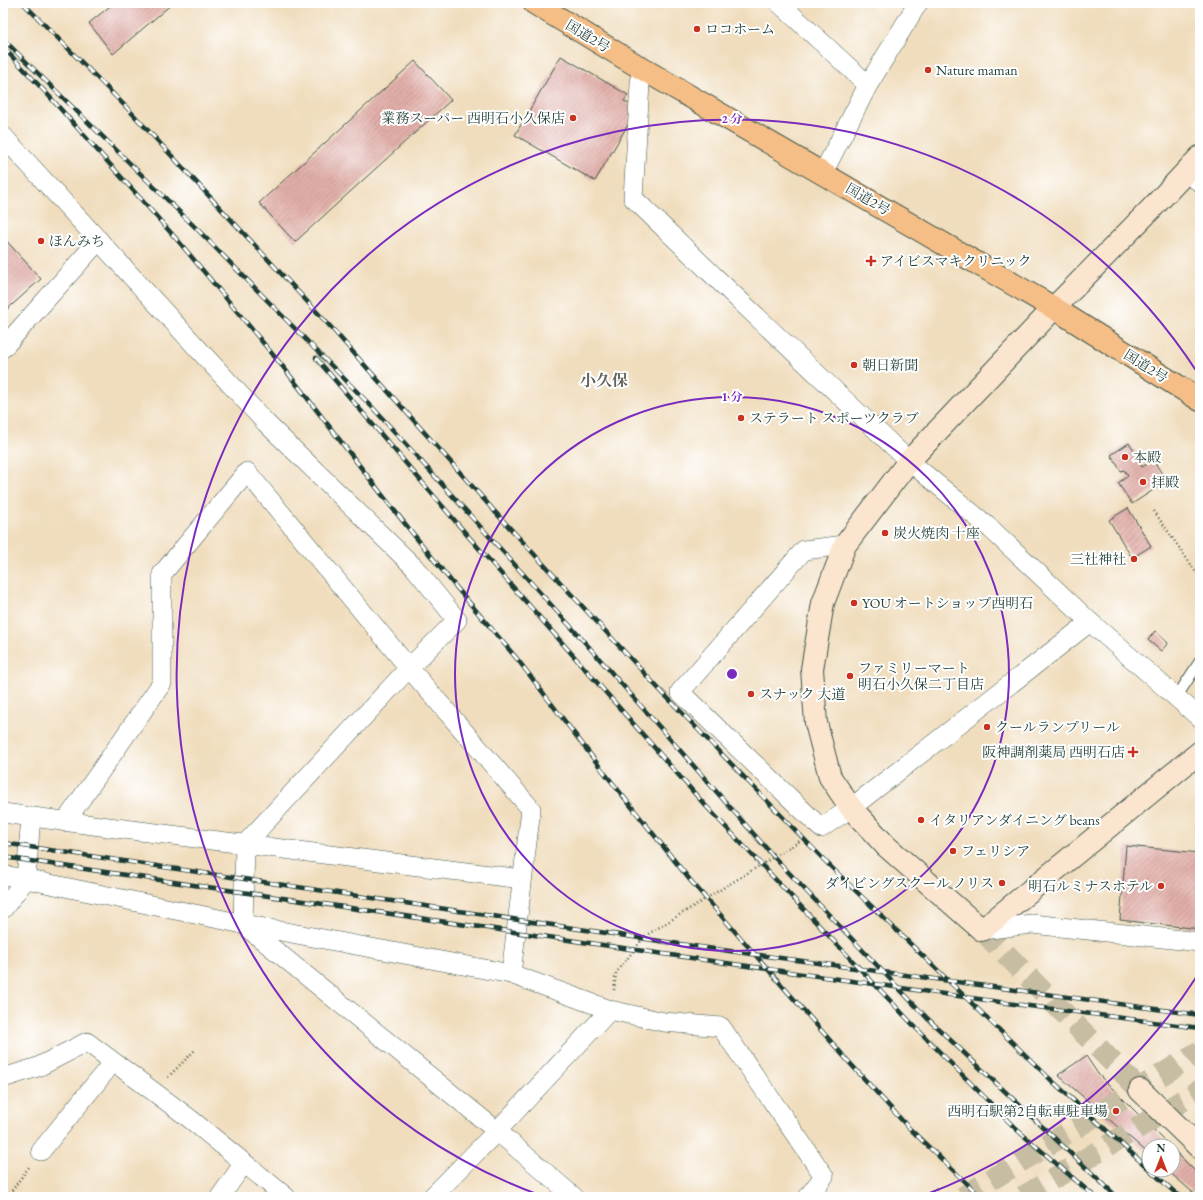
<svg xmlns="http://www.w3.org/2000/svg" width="1203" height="1200" viewBox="0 0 1203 1200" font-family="'EB Garamond','Noto Serif JP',serif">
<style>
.building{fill:url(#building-hatch)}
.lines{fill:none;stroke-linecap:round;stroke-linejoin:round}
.secondary-tunnel{stroke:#c6bda2;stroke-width:22;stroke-dasharray:22 11;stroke-linecap:butt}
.highway-tunnel{stroke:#c6bda2;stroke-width:22;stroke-dasharray:22 11;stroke-linecap:butt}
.lane-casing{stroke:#3e5549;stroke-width:12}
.street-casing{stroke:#3e5549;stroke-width:20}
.secondary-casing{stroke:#3e5549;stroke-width:24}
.highway-casing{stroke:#3e5549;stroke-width:24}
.path{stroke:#3e5549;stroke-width:2.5;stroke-dasharray:1 3;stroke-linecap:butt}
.lane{stroke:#fff;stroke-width:10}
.street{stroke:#fff;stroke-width:19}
.secondary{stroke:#fbe5cf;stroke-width:22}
.highway{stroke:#f6be87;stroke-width:22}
.rail-casing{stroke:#1f3d34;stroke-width:4.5}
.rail{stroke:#fff;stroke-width:3;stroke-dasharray:9;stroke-linecap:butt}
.ring{fill:none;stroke:#7b2cbf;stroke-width:2}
.poi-dot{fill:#c8321e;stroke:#fff;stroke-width:1.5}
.labels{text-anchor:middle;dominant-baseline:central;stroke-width:4;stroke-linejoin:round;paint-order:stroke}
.poi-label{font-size:14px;fill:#1f3d34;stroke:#fff;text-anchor:start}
.street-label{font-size:14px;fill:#1f3d34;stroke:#fff}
.quarter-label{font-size:16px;font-weight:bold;fill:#63655d;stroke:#fff}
.centre{fill:#7b2cbf;stroke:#fff;stroke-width:2}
.ring-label{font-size:12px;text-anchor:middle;font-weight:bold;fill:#7b2cbf;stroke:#fff;stroke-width:4;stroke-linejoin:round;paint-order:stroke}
</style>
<defs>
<pattern id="building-hatch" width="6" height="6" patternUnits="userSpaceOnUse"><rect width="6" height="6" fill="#e2afa9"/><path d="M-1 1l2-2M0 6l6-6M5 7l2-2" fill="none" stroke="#b7908a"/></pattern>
</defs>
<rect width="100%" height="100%" fill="#fff"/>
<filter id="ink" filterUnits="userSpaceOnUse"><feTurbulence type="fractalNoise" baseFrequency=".025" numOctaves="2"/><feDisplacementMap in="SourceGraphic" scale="8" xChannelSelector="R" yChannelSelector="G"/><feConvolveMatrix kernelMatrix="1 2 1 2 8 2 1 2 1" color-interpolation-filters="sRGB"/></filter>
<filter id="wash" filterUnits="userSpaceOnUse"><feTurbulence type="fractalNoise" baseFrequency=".012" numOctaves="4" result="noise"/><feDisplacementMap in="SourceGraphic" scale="16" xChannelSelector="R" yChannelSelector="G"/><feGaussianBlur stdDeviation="0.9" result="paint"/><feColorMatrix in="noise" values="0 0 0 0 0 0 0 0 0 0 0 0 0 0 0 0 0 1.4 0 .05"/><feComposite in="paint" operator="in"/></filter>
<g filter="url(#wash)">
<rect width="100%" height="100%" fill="#f0ddbd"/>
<g id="blocks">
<g class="building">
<path d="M 114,3 L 173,3 L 113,54 L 89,23 Z"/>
<path d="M 561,56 L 628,95 L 624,101 L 637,109 L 595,181 L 515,135 Z"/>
<path d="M 415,61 L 451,100 L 295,242 L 259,203 Z"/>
<path d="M 3,237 L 41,279 L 3,313 Z"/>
<path d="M 1129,443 L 1140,459 L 1138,460 L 1142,467 L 1153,460 L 1167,481 L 1132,504 L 1118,483 L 1128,476 L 1124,470 L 1121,471 L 1111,455 Z"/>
<path d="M 1128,508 L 1151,546 L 1132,558 L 1109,520 Z"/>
<path d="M 1155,631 L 1168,643 L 1161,651 L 1148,640 Z"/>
<path d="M 1126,846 L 1200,853 L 1200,929 L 1120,920 Z"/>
<path d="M 1086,1056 L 1098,1074 L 1170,1146 L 1149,1146 L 1149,1154 L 1058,1075 Z"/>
<path d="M 1173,1149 L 1200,1176 L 1200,1197 L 1198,1197 L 1167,1170 L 1173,1170 Z"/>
</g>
</g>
</g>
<g filter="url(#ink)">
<use href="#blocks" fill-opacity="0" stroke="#3e5549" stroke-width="1"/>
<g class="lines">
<path class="secondary-tunnel" d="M 982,930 L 1140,1090"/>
<g class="highway-tunnel">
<path d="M 963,1197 L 1200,1051"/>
<path d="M 1023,1197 L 1200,1090"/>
</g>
<g class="lane-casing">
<path id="lane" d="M 1176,698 L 1200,661"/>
</g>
<g class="street-casing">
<g id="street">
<path d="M 779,3 L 868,85"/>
<path d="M 641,68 L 633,198 L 717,279 L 909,461 L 991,529 L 1090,622 L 1200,718"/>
<path d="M 3,136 L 266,423 L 414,567 L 457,620 L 409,668 L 245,844 L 243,924"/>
<path d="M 823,173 L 868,85 L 918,3"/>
<path d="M 1186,173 L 1200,182"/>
<path d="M 3,348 L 99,240"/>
<path d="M 845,545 L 804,550 L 680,692 L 821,828 L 851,808 L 1090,622"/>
<path d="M 3,813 L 108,827 L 522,879"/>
<path d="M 65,822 L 162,683 L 162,574 L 247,472 L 409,668 L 531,809 L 511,974"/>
<path d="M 3,875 L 26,879 L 243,924 L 511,974 L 610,1010 L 664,1022 L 721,1027 L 824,1176 L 808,1197"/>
<path d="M 3,909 L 26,879 L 31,817"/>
<path d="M 244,925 L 497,1131 L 574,1197"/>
<path d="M 982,930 L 1032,924 L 1200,942"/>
<path d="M 3,1078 L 38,1067 L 87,1042 L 189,1118 L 286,1197"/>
<path d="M 41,1151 L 113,1062"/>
<path d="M 220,1197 L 244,1163"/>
<path d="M 432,1197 L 497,1131 L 610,1010"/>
</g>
</g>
<g class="secondary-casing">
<g id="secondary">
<path d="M 1200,157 L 1152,208 L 1054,308 L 909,461 L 845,545 L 823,603 L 812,669 L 816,723 L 830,777 L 851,808 L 886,846 L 982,930 L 1200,752"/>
<path d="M 1140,1090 L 1200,1148"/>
</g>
</g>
<g class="highway-casing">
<path id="highway" d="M 534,3 L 641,68 L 1054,308 L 1200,400"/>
</g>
<g class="path">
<path d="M 1154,511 L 1200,578"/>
<path d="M 614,990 L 616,973 L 645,936 L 803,839"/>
<path d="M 168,1077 L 195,1050"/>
<path d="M 7,1197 L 29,1167"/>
<path d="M 922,1197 L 939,1187"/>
</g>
<use href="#lane" class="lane"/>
<use href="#street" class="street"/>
<use href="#secondary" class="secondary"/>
<use href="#highway" class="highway"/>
<g class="rail-casing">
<g id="rail">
<path d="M 23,3 L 130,111 L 328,324 L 496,513 L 658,688 L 829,865 L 1050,1079 L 1149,1169"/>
<path d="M 3,39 L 198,230 L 373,408 L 581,638 L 774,857 L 927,1018 L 1117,1197"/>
<path d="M 3,47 L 49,96 L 180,243 L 284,368 L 390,505 L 451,581 L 518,660 L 603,771 L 690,880 L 848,1061 L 908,1127 L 981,1197"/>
<path d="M 316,358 L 468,536 L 704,804 L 917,1029 L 1016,1129 L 1095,1197"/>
<path d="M 3,843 L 700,947 L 1200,1015"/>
<path d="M 3,857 L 698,959 L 1014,1004 L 1200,1028"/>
<path d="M 1150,1170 L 1180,1197"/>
</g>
</g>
<use href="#rail" class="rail"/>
</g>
</g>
<g class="ring">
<circle cx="732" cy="674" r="277"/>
<path d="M1197 976A555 555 0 0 1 922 1196M542 1196A555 555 0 1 1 1197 372"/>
</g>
<g class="poi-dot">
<circle cx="697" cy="29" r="4"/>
<circle cx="928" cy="70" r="4"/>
<circle cx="573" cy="118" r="4"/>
<circle cx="41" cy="241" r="4"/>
<path d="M869 255h4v4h4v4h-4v4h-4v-4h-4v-4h4z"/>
<circle cx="854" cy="365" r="4"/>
<circle cx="741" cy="418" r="4"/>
<circle cx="1125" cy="457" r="4"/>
<circle cx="1143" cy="482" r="4"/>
<circle cx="885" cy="533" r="4"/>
<circle cx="1134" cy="559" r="4"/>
<circle cx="854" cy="603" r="4"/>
<circle cx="850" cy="676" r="4"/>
<circle cx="751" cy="694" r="4"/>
<circle cx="987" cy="727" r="4"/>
<path d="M1131 746h4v4h4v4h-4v4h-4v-4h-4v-4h4z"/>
<circle cx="921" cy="820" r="4"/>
<circle cx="953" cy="851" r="4"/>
<circle cx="1002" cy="883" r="4"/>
<circle cx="1161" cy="886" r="4"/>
<circle cx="1116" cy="1111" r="4"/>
</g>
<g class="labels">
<g class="poi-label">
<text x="705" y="29">ロコホーム</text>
<text x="936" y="70">Nature maman</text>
<text x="565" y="118" text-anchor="end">業務スーパー 西明石小久保店</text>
<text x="49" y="241">ほんみち</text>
<text x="880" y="261">アイビスマキクリニック</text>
<text x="862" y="365">朝日新聞</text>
<text x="749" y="418">ステラート スポーツクラブ</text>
<text x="1133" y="457">本殿</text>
<text x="1151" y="482">拝殿</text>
<text x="893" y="533">炭火焼肉 十座</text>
<text x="1126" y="559" text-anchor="end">三社神社</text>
<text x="862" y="603">YOU オートショップ西明石</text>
<text x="858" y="668">ファミリーマート<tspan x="858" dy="16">明石小久保二丁目店</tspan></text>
<text x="759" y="694">スナック 大道</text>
<text x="995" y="727">クールランプリール</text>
<text x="1125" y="752" text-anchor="end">阪神調剤薬局 西明石店</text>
<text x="929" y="820">イタリアンダイニング beans</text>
<text x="961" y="851">フェリシア</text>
<text x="994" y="883" text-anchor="end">ダイビングスクール ノリス</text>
<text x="1153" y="886" text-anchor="end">明石ルミナスホテル</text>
<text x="1108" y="1111" text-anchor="end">西明石駅第2自転車駐車場</text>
</g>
<g class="street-label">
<text transform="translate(588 36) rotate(31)">国道2号</text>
<text transform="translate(868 199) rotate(30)">国道2号</text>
<text transform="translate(1146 366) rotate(32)">国道2号</text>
</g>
<g class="quarter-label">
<text x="604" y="380">小久保</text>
</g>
</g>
<circle cx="732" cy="674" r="6" class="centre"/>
<g class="ring-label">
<text x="732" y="123">2 分</text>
<text x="732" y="401">1 分</text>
</g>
<rect width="1203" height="1200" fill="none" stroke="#fff" stroke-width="16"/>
<g transform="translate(1161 1158)"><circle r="19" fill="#ffffff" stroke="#a5b1ae"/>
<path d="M0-3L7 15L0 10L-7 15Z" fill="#c8321e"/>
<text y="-6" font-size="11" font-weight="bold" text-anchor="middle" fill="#1f3d34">N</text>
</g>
</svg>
